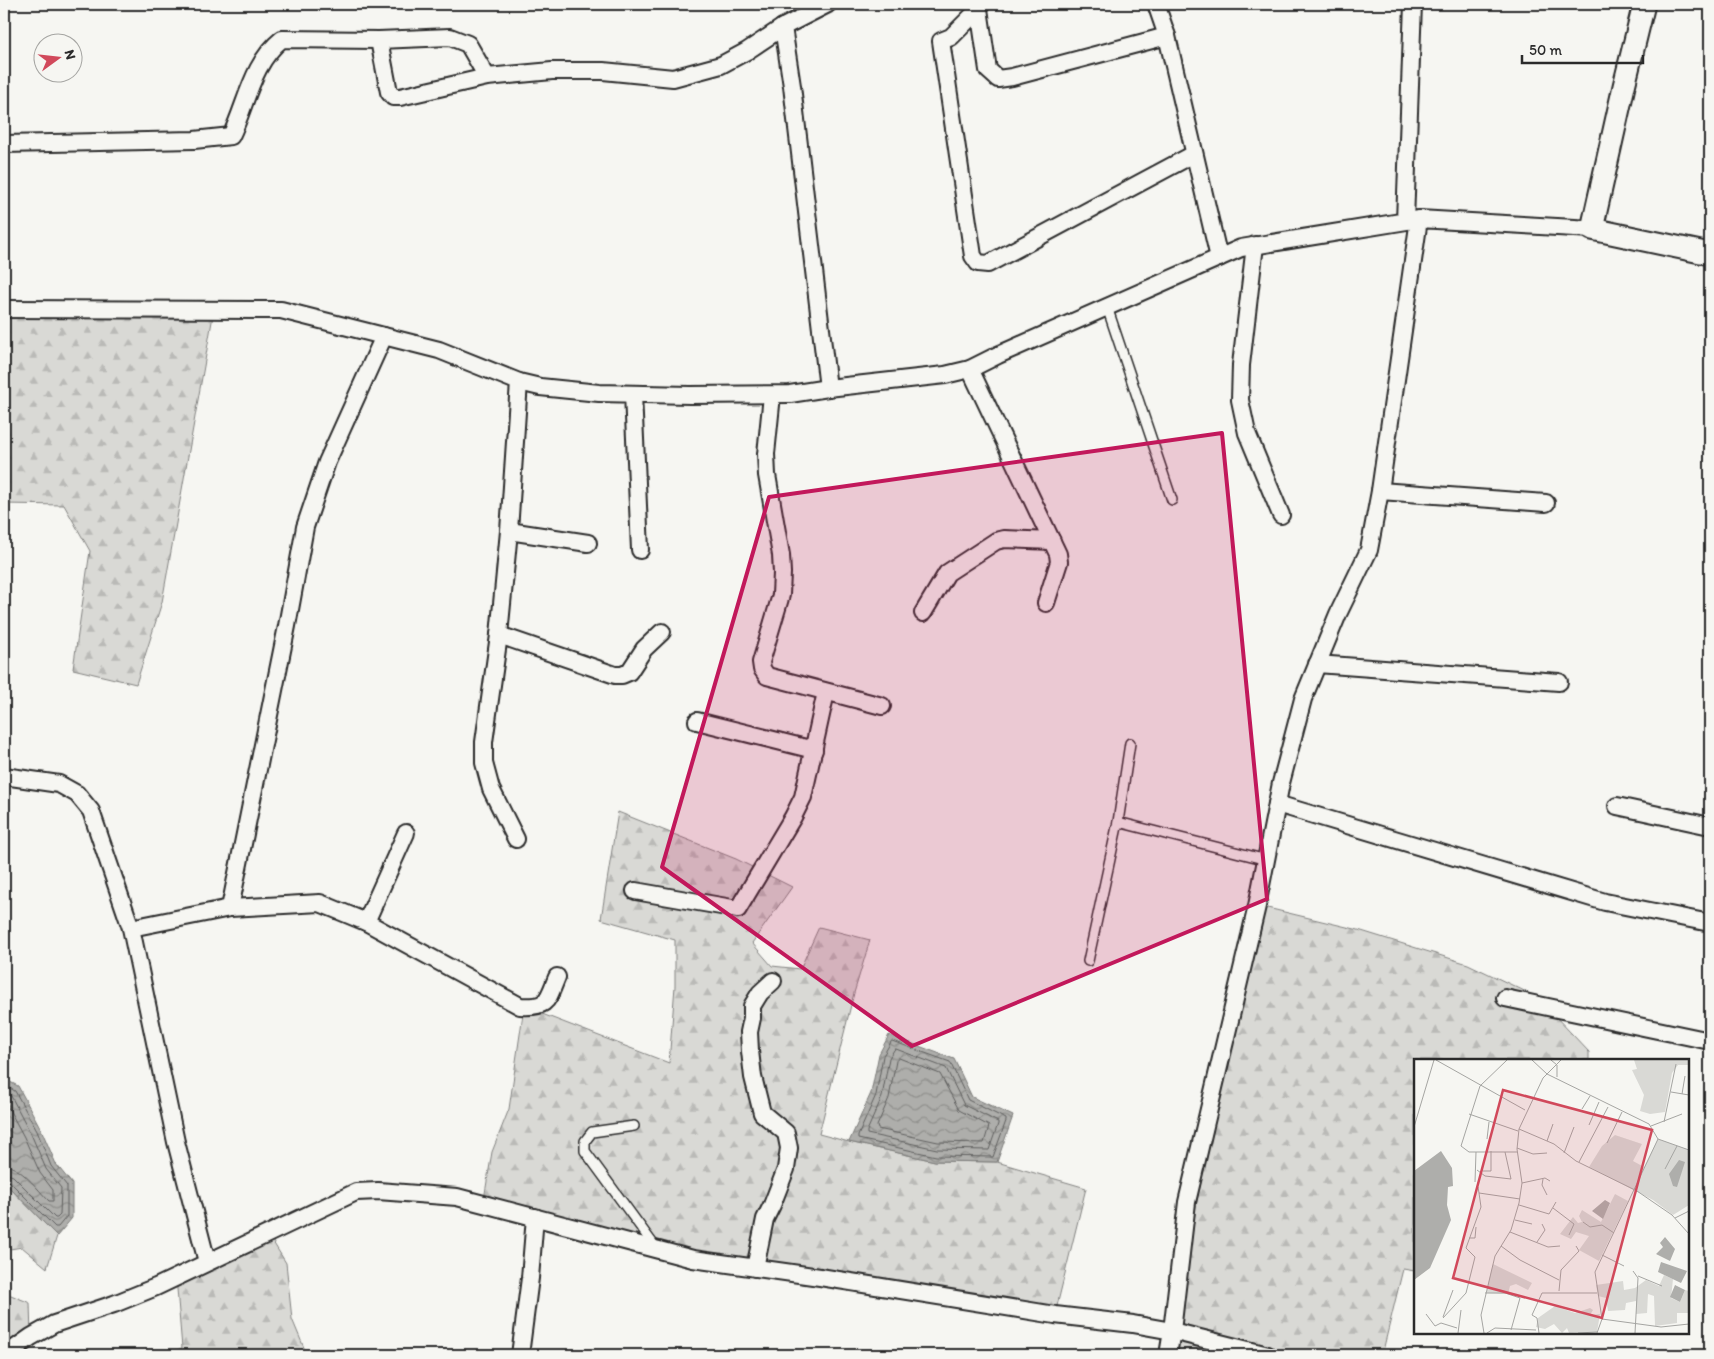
<svg xmlns="http://www.w3.org/2000/svg" width="1714" height="1359" viewBox="0 0 1714 1359" font-family="Itim,sans-serif">
<style>
.forest{fill:url(#forest-firs);stroke:#828280}
.water{fill:url(#water-waves);stroke:#7a7a78}
.lines{fill:none;stroke-linecap:round;stroke-linejoin:round}
.shore{stroke:#5f5f5e;stroke-width:1}
.service-casing{stroke:#2b2b2b;stroke-width:12}
.minor-casing{stroke:#2b2b2b;stroke-width:20}
.tertiary-casing{stroke:#2b2b2b;stroke-width:25}
.service{stroke:#f6f6f2;stroke-width:9}
.minor{stroke:#f6f6f2;stroke-width:16}
.tertiary{stroke:#f6f6f2;stroke-width:21}
.marked{fill:#c2185b;fill-opacity:0.2;stroke:#c2185b;stroke-width:4;stroke-linejoin:round}
.inset-road{fill:none;stroke:#a5a5a2;stroke-width:1}
.view{fill:#d1495b;fill-opacity:0.15;stroke:#d1495b;stroke-width:2.5}
.inset-edge{fill:none;stroke:#2b2b2b;stroke-width:2.5}
</style>
<defs>
<pattern id="forest-firs" width="22" height="20" patternUnits="userSpaceOnUse" patternTransform="scale(1.25)"><rect width="22" height="20" fill="#d9d9d5"/><path d="M5 1l3.5 6h-7zM16 11l3.5 6h-7z" fill="#babab7"/></pattern>
<pattern id="water-waves" width="16" height="10" patternUnits="userSpaceOnUse" patternTransform="scale(1.25)"><rect width="16" height="10" fill="#aeaeab"/><path d="M0 5q4-4 8 0t8 0" fill="none" stroke="#8e8e8b"/></pattern>
</defs>
<rect width="100%" height="100%" fill="#f6f6f2"/>
<filter id="ink" filterUnits="userSpaceOnUse"><feTurbulence type="fractalNoise" baseFrequency=".02" numOctaves="2"/><feDisplacementMap in="SourceGraphic" scale="10" xChannelSelector="R" yChannelSelector="G"/><feConvolveMatrix kernelMatrix="1 2 1 2 8 2 1 2 1" color-interpolation-filters="sRGB"/></filter>
<g filter="url(#ink)">
<g class="forest">
<path d="M 4,309 L 214,310 L 162,602 L 136,684 L 73,669 L 90,551 L 64,505 L 4,504 Z"/>
<path d="M 618,812 L 736,859 L 792,887 L 752,943 L 772,966 L 800,969 L 819,927 L 870,940 L 854,993 L 819,1134 L 849,1142 L 935,1161 L 997,1162 L 1086,1188 L 1056,1310 L 800,1270 L 691,1250 L 483,1205 L 492,1152 L 509,1109 L 524,1007 L 669,1063 L 675,986 L 675,940 L 601,919 Z"/>
<path d="M 1259,906 L 1355,929 L 1468,964 L 1537,997 L 1589,1052 L 1589,1060 L 1415,1060 L 1415,1271 L 1403,1269 L 1382,1355 L 1173,1355 L 1179,1333 L 1196,1206 Z"/>
<path d="M 4,1182 L 57,1236 L 47,1268 L 22,1247 L 4,1250 Z"/>
<path d="M 268,1234 L 286,1263 L 292,1319 L 307,1355 L 163,1355 L 182,1348 L 176,1277 Z"/>
<path d="M 4,1290 L 6,1293 L 30,1303 L 31,1337 L 4,1353 Z"/>
</g>
<g class="water">
<path d="M 889,1035 L 954,1059 L 972,1097 L 1013,1116 L 997,1162 L 935,1161 L 849,1142 L 871,1093 L 879,1054 Z"/>
<path d="M 4,1079 L 18,1086 L 41,1129 L 56,1164 L 72,1184 L 72,1218 L 57,1236 L 4,1182 Z"/>
</g>
<g class="lines">
<g class="shore">
<path d="M 892,1041 L 950,1062 L 968,1100 L 1006,1119 L 1006,1121 L 993,1157 L 936,1156 L 858,1139 L 858,1136 L 876,1095 L 883,1056 Z"/>
<path d="M 896,1049 L 946,1068 L 964,1105 L 998,1122 L 998,1124 L 989,1150 L 937,1149 L 867,1134 L 867,1131 L 882,1097 L 889,1058 L 894,1050 Z"/>
<path d="M 899,1058 L 940,1074 L 959,1110 L 989,1126 L 984,1143 L 938,1142 L 878,1129 L 877,1126 L 889,1098 L 896,1061 Z"/>
<path d="M 4,1085 L 15,1091 L 37,1131 L 51,1166 L 67,1186 L 67,1216 L 58,1227 L 55,1227 L 9,1181 L 4,1179"/>
<path d="M 4,1092 L 11,1096 L 31,1134 L 46,1169 L 61,1188 L 60,1215 L 57,1218 L 55,1218 L 13,1176 L 4,1173"/>
<path d="M 4,1100 L 24,1137 L 40,1173 L 53,1190 L 53,1201 L 49,1201 C 38,1190 21,1166 4,1165"/>
</g>
<g class="service-casing">
<g id="service">
<path d="M 1107,307 L 1172,500"/>
<path d="M 1118,822 L 1267,860"/>
<path d="M 1088,961 L 1118,822 L 1130,743"/>
<path d="M 634,1126 L 592,1132 L 585,1141 L 585,1151 L 656,1248"/>
</g>
</g>
<g class="minor-casing">
<g id="minor">
<path d="M 828,4 L 783,27 L 792,86 L 828,388"/>
<path d="M 978,4 L 979,9 L 951,37 L 941,41 L 973,256 L 978,263 L 988,264 L 1194,154"/>
<path d="M 1156,4 L 1167,36 L 1219,258"/>
<path d="M 979,9 L 988,70 L 998,79 L 1012,77 L 1167,36"/>
<path d="M 379,40 L 389,92 L 393,97 L 400,97 L 487,77"/>
<path d="M 4,144 L 194,140 L 231,136 C 247,103 252,63 282,39 L 379,40 L 450,37 L 468,44 L 487,77 L 552,71 L 603,71 L 673,78 L 721,65 L 747,51 L 783,27"/>
<path d="M 1405,221 L 1413,4"/>
<path d="M 1255,245 L 1241,365 L 1240,400 L 1247,433 L 1281,515"/>
<path d="M 4,309 L 281,310 L 439,350 L 519,382 L 540,387 L 599,393 L 690,395 L 790,394 L 828,388 L 945,375 L 970,369 L 998,355 L 1241,248 L 1419,219"/>
<path d="M 970,369 L 1058,554 L 1059,562 L 1046,603"/>
<path d="M 633,394 L 640,550"/>
<path d="M 772,395 L 766,454 L 767,475 L 781,555 L 782,573 L 781,595 L 761,662 L 762,669 L 767,676 L 882,706"/>
<path d="M 1380,491 L 1546,503"/>
<path d="M 509,531 L 588,543"/>
<path d="M 923,613 L 947,573 L 996,541 L 1004,539 L 1052,541"/>
<path d="M 499,635 L 615,675 L 622,675 L 629,672 L 644,649 L 662,632"/>
<path d="M 1317,664 L 1559,682"/>
<path d="M 697,721 L 814,750"/>
<path d="M 4,776 L 59,784 L 77,794 L 91,811 L 131,928 L 176,1142 L 207,1262"/>
<path d="M 1277,804 L 1605,902 L 1710,923"/>
<path d="M 1617,806 L 1710,826"/>
<path d="M 516,839 L 491,789 L 484,763 L 484,742 L 499,635 L 509,531 L 519,382"/>
<path d="M 635,891 L 738,909 L 793,817 L 803,797 L 826,692"/>
<path d="M 230,908 L 287,626 L 305,527 L 327,462 L 384,336"/>
<path d="M 366,922 L 406,833"/>
<path d="M 131,928 L 230,908 L 320,903 L 366,922 L 520,1006 C 548,1008 547,1001 557,977"/>
<path d="M 1505,998 L 1710,1041"/>
<path d="M 755,1268 L 765,1219 L 772,1205 L 786,1169 L 789,1148 L 786,1133 L 762,1113 L 753,1077 L 750,1051 L 749,1032 L 752,1018 L 752,1006 L 760,993 L 773,981"/>
<path d="M 4,1353 L 14,1349 L 31,1337 L 54,1324 L 114,1304 L 156,1287 L 356,1192 L 378,1191 L 457,1197 L 693,1259 L 820,1277 L 1055,1315 L 1133,1324 L 1172,1331 L 1268,1355"/>
<path d="M 520,1355 L 530,1278 L 535,1217"/>
<path d="M 1168,1355 L 1172,1331 L 1187,1202 L 1257,906 L 1281,783 L 1303,699 L 1338,614 L 1369,550 L 1380,491 L 1419,219 L 1592,229"/>
</g>
</g>
<g class="tertiary-casing">
<path id="tertiary" d="M 1644,4 L 1624,86 L 1592,229 L 1710,254"/>
</g>
<use href="#service" class="service"/>
<use href="#minor" class="minor"/>
<use href="#tertiary" class="tertiary"/>
</g>
</g>
<path class="marked" d="M 1222,433 L 1267,899 L 912,1046 L 662,867 L 769,497 Z"/>
<g transform="translate(1414 1059)">
<rect width="275" height="275" fill="#f6f6f2"/>
<path d="M 220,1 L 275,1 L 275,6 L 264,6 L 258,14 L 251,53 L 236,55 L 226,52 L 230,36 L 218,11 L 223,10 ZM 201,76 L 228,85 L 219,102 L 230,108 L 244,80 L 275,91 L 275,146 L 259,156 L 239,141 L 175,108 L 188,87 ZM 201,135 L 214,142 L 185,202 L 165,191 L 175,177 L 162,173 L 157,180 L 146,175 L 159,158 L 164,164 L 168,163 L 165,157 L 168,151 L 187,163 ZM 79,205 L 118,224 L 114,231 L 102,225 L 96,227 L 94,235 L 72,234 ZM 250,216 L 259,220 L 257,239 L 266,243 L 271,231 L 275,232 L 275,254 L 263,254 L 263,264 L 241,267 L 240,237 L 234,235 L 233,254 L 222,255 L 222,242 L 212,244 L 211,251 L 194,252 L 192,239 L 184,237 L 182,226 L 209,222 L 210,231 L 221,229 L 232,221 L 245,227 ZM 141,247 L 161,254 L 176,249 L 179,251 L 176,256 L 186,255 L 183,273 L 155,274 L 153,269 L 148,274 L 140,265 L 131,270 L 122,268 L 124,259 Z" fill="#d9d9d5"/>
<path d="M 27,92 L 38,109 L 39,127 L 34,128 L 33,146 L 37,161 L 16,209 L 0,221 L 0,112 ZM 265,101 L 271,103 L 263,128 L 259,127 L 255,115 ZM 191,141 L 196,144 L 189,160 L 178,152 ZM 251,178 L 261,190 L 256,202 L 242,195 L 249,188 L 246,184 ZM 247,203 L 273,212 L 267,224 L 244,213 ZM 261,226 L 271,231 L 266,243 L 256,238 Z" fill="#aeaeab"/>
<path class="inset-road" d="M 22,1 L 111,51M 93,1 L 66,27 L 47,87 L 55,93 L 103,93M 118,1 L 133,15 L 235,65 L 244,80 L 275,91M 137,1 L 143,6 L 143,18M 147,1 L 129,19 L 105,70 L 140,85 L 162,102 L 223,132 L 258,156 L 275,175M 257,33 L 275,36M 268,35 L 271,17M 168,50 L 176,37M 55,55 L 104,72M 250,63 L 262,5M 175,66 L 185,43M 237,67 L 268,55M 0,68 L 20,1M 73,80 L 75,63M 133,82 L 139,65M 193,84 L 208,53M 103,89 L 119,95 L 133,94M 150,94 L 160,68M 165,103 L 194,48M 251,110 L 263,87M 63,111 L 71,117 L 97,120 L 91,93M 69,112 L 77,112 L 77,92M 129,120 L 128,126 L 133,136M 61,123 L 62,93M 108,124 L 131,119 L 136,122M 64,128 L 65,134 L 106,140M 105,146 L 135,155 L 142,143M 139,149 L 160,165 L 155,176M 261,159 L 275,152M 101,161 L 118,165M 169,163 L 176,168 L 188,166 L 200,174M 96,173 L 134,188 L 146,187M 55,179 L 61,179 L 62,168M 123,183 L 131,171 L 128,165M 87,187 L 106,201 L 145,221M 188,196 L 210,207M 219,212 L 224,219 L 221,274M 224,217 L 248,227M 145,232 L 147,211 L 165,192 L 162,187M 71,234 L 91,234 L 106,239 L 97,271M 12,255 L 21,267 L 27,264 L 43,269M 29,258 L 39,231M 29,259 L 52,234 L 61,198 L 52,189 L 67,148 L 65,134M 188,260 L 247,268 L 275,265M 44,274 L 47,251M 70,274 L 67,256 L 81,197 L 97,171 L 105,144 L 108,124 L 103,90 L 105,70M 73,274 L 81,269 L 122,271M 125,274 L 123,259 L 118,256 L 128,234 L 183,234M 164,274 L 183,273M 183,274 L 188,260 L 181,213 L 244,80"/>
<path class="view" d="M 89,31 L 238,71 L 188,259 L 39,219 Z"/>
<rect width="275" height="275" class="inset-edge"/>
</g>
<rect width="1714" height="1359" fill="none" stroke="#f6f6f2" stroke-width="20"/>
<rect x="10" y="10" width="1694" height="1339" fill="none" stroke="#2b2b2b" stroke-width="2" filter="url(#ink)"/>
<g transform="translate(58 58) rotate(75)"><circle r="24" fill="#f6f6f2" stroke="#a5a5a2"/>
<path d="M0-4L9 19L0 12L-9 19Z" fill="#d1495b"/>
<text y="-8" font-size="14" font-weight="bold" text-anchor="middle" fill="#2b2b2b">N</text>
</g>
<path d="M1522 55v8h121v-8" fill="none" stroke="#2b2b2b" stroke-width="2.5"/>
<text x="1529" y="55" font-size="15" fill="#2b2b2b" stroke="#f6f6f2" stroke-width="4" paint-order="stroke">50 m</text>
</svg>
